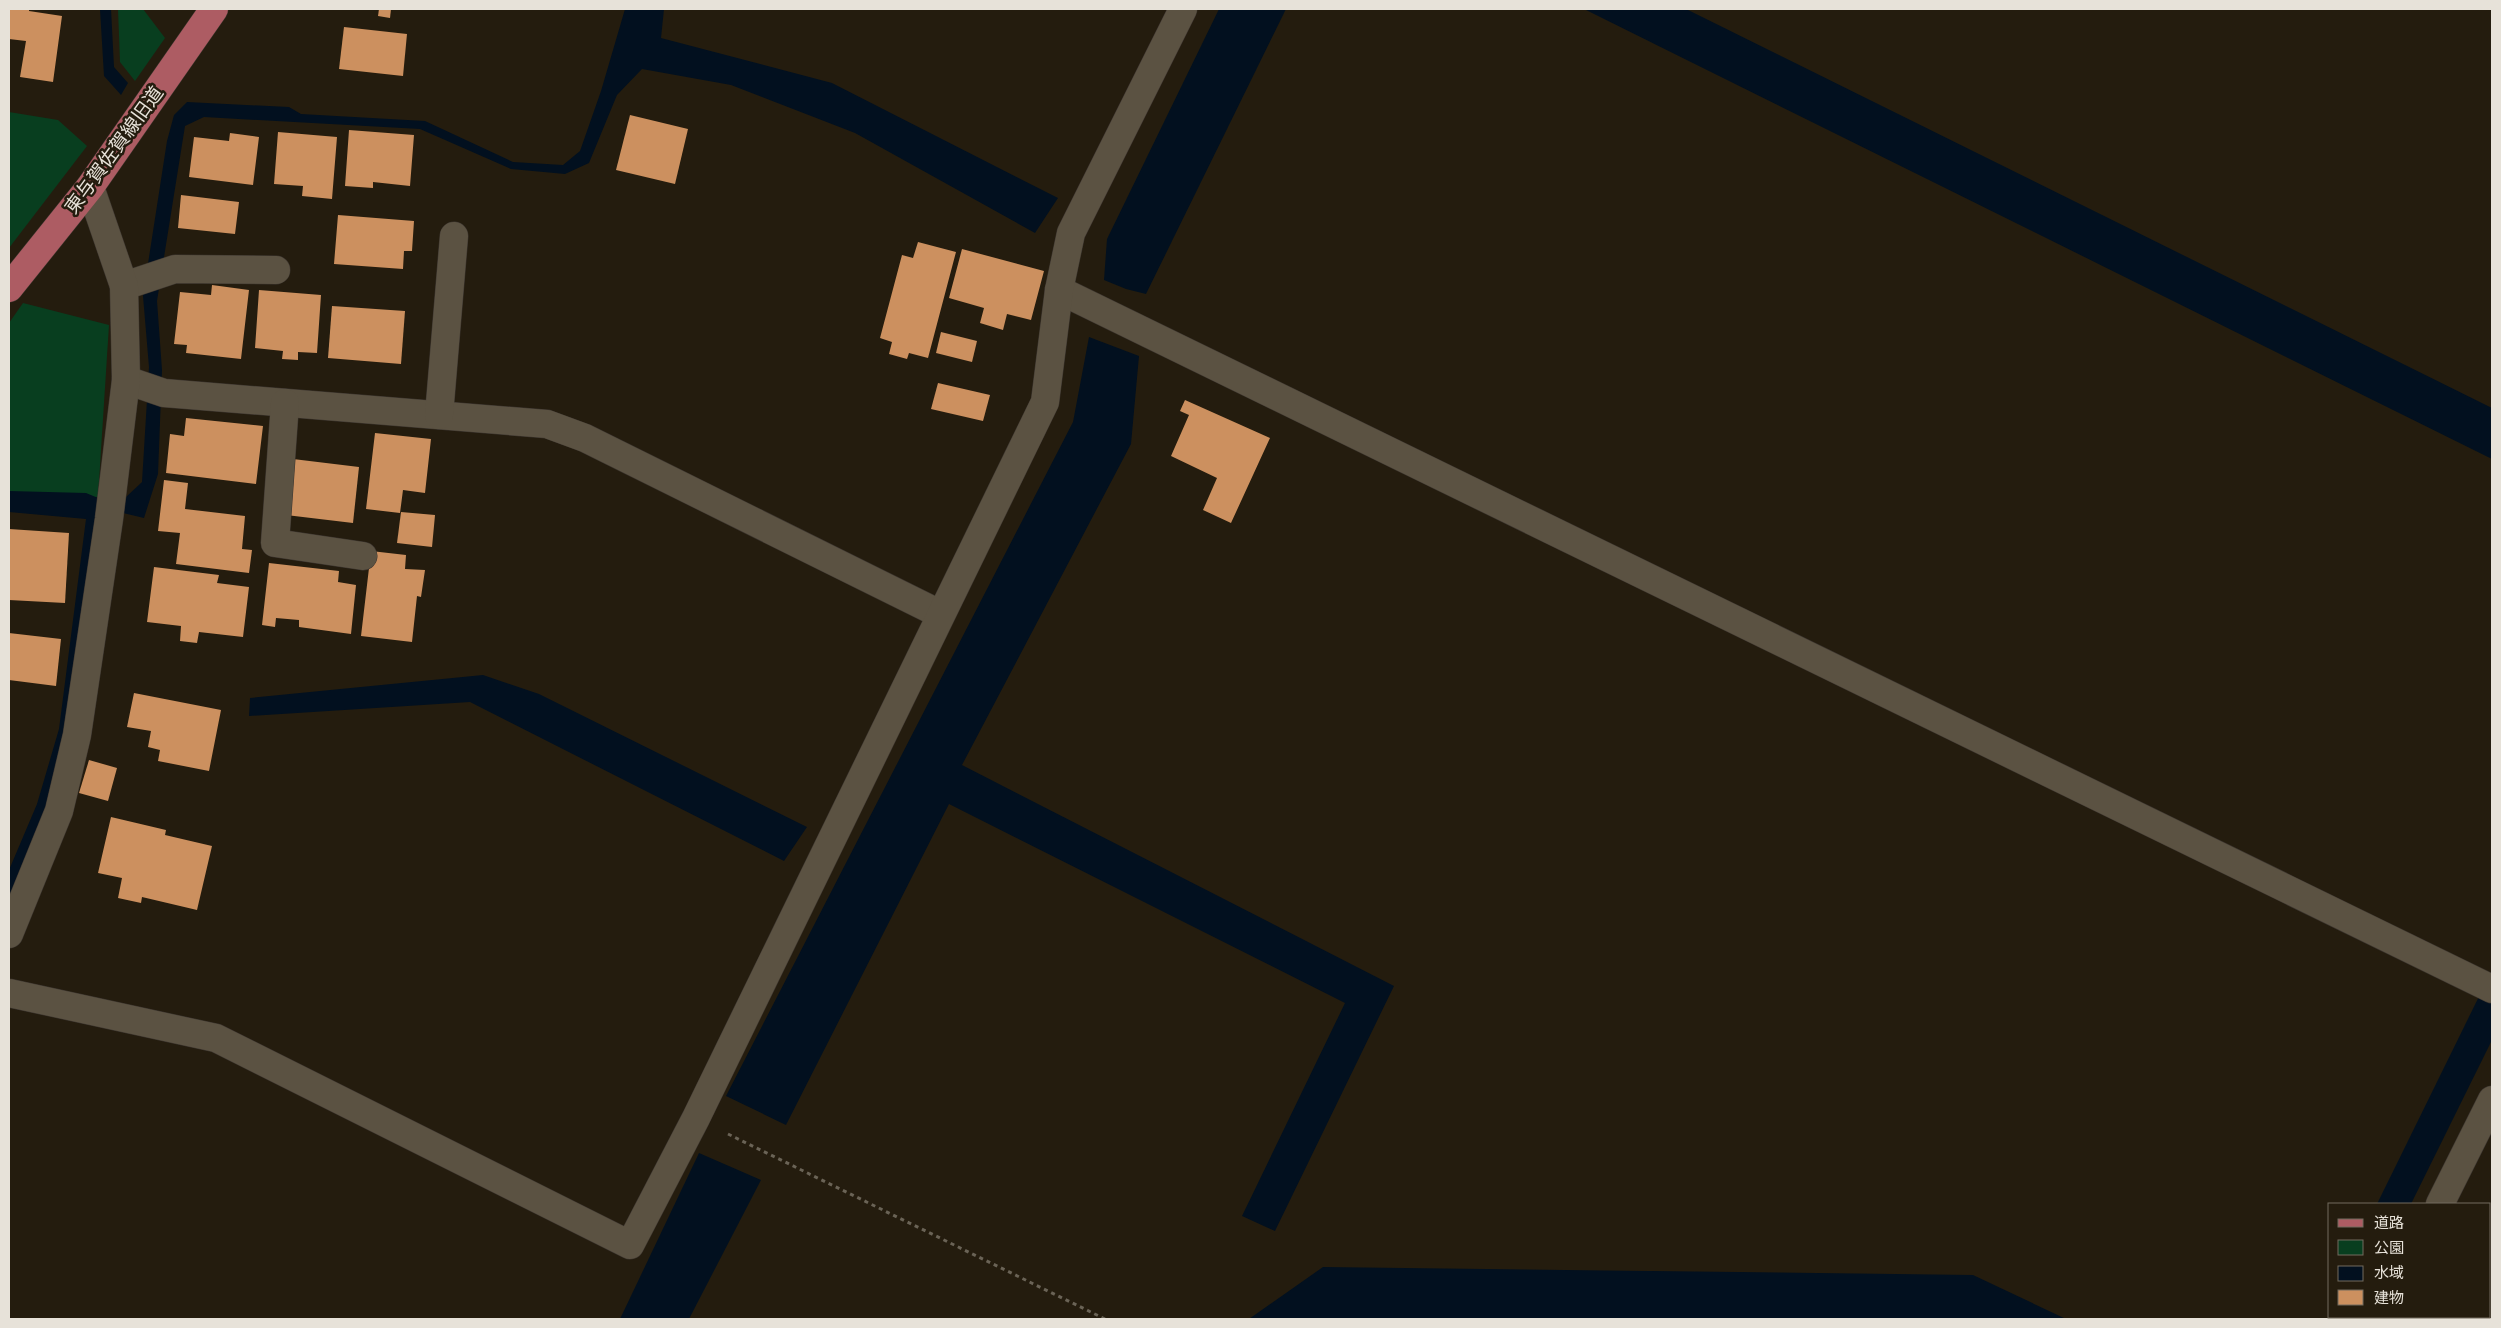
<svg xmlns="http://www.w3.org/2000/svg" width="2501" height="1328" viewBox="0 0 2501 1328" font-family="Figtree,'Noto Sans JP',sans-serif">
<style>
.green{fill:#083e1f}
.water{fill:#02101f}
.building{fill:#cc905f}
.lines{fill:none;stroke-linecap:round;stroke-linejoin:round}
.minor-casing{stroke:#3d3630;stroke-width:29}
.major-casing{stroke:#3d3630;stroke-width:29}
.path{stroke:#6a6356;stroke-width:3;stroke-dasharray:4 4;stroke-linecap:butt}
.minor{stroke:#5b5242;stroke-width:28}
.major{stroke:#ad5c63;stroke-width:28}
.labels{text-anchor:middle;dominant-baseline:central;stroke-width:5;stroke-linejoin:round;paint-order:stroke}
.street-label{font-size:19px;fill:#e7e2d9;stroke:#241c0e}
</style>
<rect width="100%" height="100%" fill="#241c0e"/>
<g class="green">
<path d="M 118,9 L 143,9 L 165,38 L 135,81 L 120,62 Z"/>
<path d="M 9,112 L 58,120 L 87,146 L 9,248 Z"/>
<path d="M 23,303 L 109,325 L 98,497 L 9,496 L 9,323 Z"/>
</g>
<g class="water">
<path d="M 100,9 L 111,9 L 114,67 L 128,83 L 121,95 L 104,76 Z"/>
<path d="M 625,9 L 664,9 L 661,38 L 832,83 L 1058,198 L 1035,233 L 855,133 L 731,85 L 642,69 L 617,95 L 589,163 L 565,174 L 511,169 L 420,129 L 204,117 L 185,126 L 157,301 L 162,370 L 158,474 L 144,518 L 123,513 L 71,732 L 47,808 L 9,899 L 9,870 L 37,804 L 59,729 L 86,519 L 9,512 L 9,491 L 86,493 L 103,500 L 125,498 L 142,482 L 149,367 L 143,296 L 167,141 L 174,115 L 187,102 L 289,107 L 301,114 L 425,121 L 513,162 L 563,165 L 580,151 L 601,91 Z"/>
<path d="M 1219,9 L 1286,9 L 1146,294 L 1126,289 L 1104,280 L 1107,239 Z"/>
<path d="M 1584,9 L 1686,9 L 2492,408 L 2492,459 Z"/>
<path d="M 1089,337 L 1139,356 L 1131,444 L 962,765 L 1394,986 L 1275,1231 L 1242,1216 L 1345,1003 L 949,804 L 786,1125 L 726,1096 L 1073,422 Z"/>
<path d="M 483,675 L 539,694 L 807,827 L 784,861 L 470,702 L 249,716 L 250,698 Z"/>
<path d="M 2492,970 L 2492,1040 L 2411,1204 L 2377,1204 Z"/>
<path d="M 699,1153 L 761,1180 L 689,1319 L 620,1319 Z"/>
<path d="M 1323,1267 L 1973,1275 L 2066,1319 L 1249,1319 Z"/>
</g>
<g class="building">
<path d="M 9,9 L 29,9 L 29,11 L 62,16 L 53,82 L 20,77 L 26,41 L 9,39 Z"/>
<path d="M 379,9 L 391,9 L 390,18 L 378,16 Z"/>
<path d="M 344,27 L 407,34 L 403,76 L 339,69 Z"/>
<path d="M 630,115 L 688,129 L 675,184 L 616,170 Z"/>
<path d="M 349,130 L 414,135 L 410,186 L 373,182 L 373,188 L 345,186 Z"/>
<path d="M 278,132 L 337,137 L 332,199 L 302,196 L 303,186 L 274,184 Z"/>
<path d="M 230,133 L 259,137 L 253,185 L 189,177 L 194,137 L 229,141 Z"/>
<path d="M 181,195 L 239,202 L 235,234 L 178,228 Z"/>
<path d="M 338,215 L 414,221 L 412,251 L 404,251 L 403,269 L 334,264 Z"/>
<path d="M 918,242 L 956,252 L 928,358 L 909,353 L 907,359 L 889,354 L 892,342 L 880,338 L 902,255 L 913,258 Z"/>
<path d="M 962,249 L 1044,271 L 1031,320 L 1007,314 L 1003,330 L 980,323 L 984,308 L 949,298 Z"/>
<path d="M 212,285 L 249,290 L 241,359 L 186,353 L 187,345 L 174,344 L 180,292 L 211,295 Z"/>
<path d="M 259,290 L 321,295 L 317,353 L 298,352 L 298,360 L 282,359 L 283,351 L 255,348 Z"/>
<path d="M 332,306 L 405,311 L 401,364 L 328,358 Z"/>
<path d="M 941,332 L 977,341 L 972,362 L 936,353 Z"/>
<path d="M 938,383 L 990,395 L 983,421 L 931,409 Z"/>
<path d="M 1185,400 L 1270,438 L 1231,523 L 1203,510 L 1217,478 L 1171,456 L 1189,415 L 1180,411 Z"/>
<path d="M 186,418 L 263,426 L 256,484 L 166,473 L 170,434 L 184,436 Z"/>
<path d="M 375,433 L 431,439 L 425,493 L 403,490 L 400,513 L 366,509 Z"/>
<path d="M 293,459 L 359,467 L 353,523 L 286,515 Z"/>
<path d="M 164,480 L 188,483 L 185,509 L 245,516 L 242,549 L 252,550 L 249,573 L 176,564 L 180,533 L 158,531 Z"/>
<path d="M 401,512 L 435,515 L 432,547 L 397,543 Z"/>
<path d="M 9,529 L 69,533 L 65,603 L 9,600 Z"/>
<path d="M 371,551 L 406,555 L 405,569 L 425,570 L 421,597 L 417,596 L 412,642 L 361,636 Z"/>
<path d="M 269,563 L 339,571 L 338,582 L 356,585 L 351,634 L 299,627 L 299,620 L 276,618 L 275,627 L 262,625 Z"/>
<path d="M 154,567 L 219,575 L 217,583 L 249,587 L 243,637 L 199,632 L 197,643 L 180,641 L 181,626 L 147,622 Z"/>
<path d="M 9,633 L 61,639 L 56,686 L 9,680 Z"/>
<path d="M 134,693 L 221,710 L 209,771 L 158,761 L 160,750 L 148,747 L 151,731 L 127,727 Z"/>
<path d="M 89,760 L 117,768 L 108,801 L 79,793 Z"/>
<path d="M 111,817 L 166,830 L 165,835 L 212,846 L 197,910 L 142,897 L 141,903 L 118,898 L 122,878 L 98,873 Z"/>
</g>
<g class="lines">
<g class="minor-casing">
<g id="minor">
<path d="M 124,286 L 175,269 L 276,270"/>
<path d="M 1059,290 L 2492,989"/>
<path d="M 126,380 L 164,393 L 547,424 L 585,438 L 940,614"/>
<path d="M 285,403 L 275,543 L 363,556"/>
<path d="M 439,415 L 454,236"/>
<path d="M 9,934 L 59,811 L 77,735 L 109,519 L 126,380 L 124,286 L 90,187"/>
<path d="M 9,993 L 216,1038 L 630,1245 L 696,1118 L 1045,402 L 1059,290 L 1071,233 L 1183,9"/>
<path d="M 2440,1204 L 2492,1100"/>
<path d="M 2381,1319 L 2383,1317"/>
</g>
</g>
<g class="major-casing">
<path id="major" d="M 9,288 L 90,187 L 214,9"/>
</g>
<path class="path" d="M 728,1134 L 1105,1319"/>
<use href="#minor" class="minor"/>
<use href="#major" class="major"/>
</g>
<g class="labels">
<g class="street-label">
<text transform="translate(114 150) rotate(-54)">東与賀佐賀線旧道</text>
</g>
</g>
<rect width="2501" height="1328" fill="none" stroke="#e7e2d9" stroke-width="20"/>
<rect x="2328" y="1203" width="162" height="115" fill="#241c0e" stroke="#726b5f"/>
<rect x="2338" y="1219" width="25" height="8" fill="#ad5c63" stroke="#726b5f"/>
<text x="2374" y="1228" font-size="15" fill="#e7e2d9">道路</text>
<rect x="2338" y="1240" width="25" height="15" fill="#083e1f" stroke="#726b5f"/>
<text x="2374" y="1253" font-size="15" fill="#e7e2d9">公園</text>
<rect x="2338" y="1266" width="25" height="15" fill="#02101f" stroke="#726b5f"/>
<text x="2374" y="1278" font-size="15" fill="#e7e2d9">水域</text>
<rect x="2338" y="1290" width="25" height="15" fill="#cc905f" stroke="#726b5f"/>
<text x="2374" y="1303" font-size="15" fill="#e7e2d9">建物</text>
</svg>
